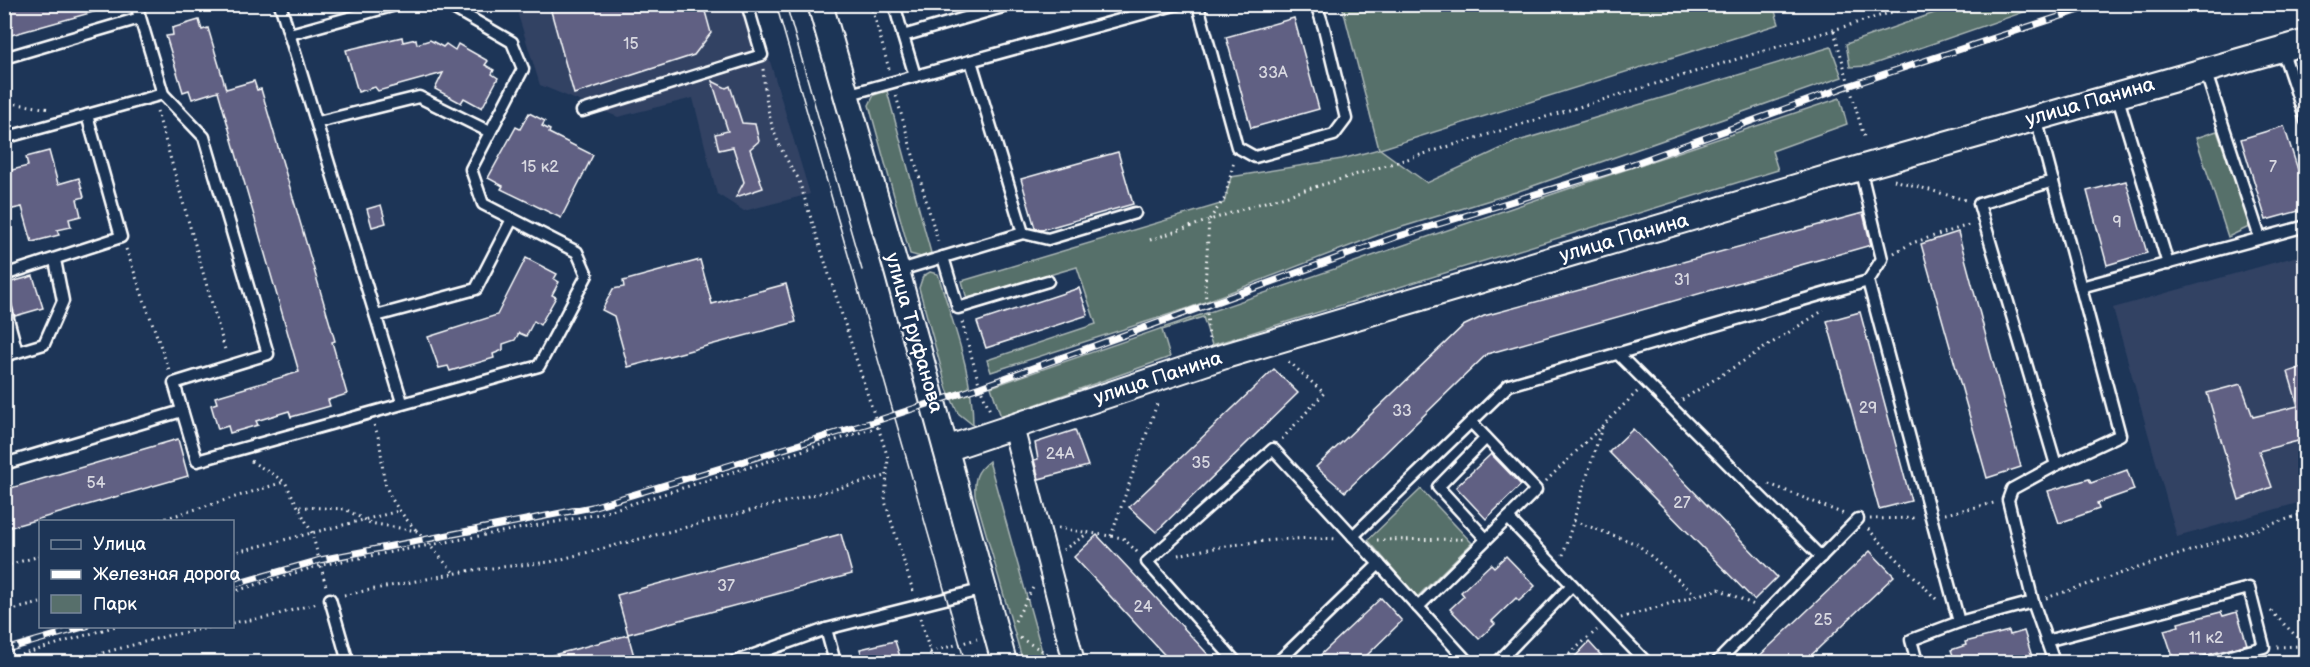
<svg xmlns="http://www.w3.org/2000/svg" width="2310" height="667" viewBox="0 0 2310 667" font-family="'Balsamiq Sans',sans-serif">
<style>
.built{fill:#314264}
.green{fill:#576f6b;stroke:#abb7b5;stroke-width:1.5}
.building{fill:#616183;stroke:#fff;stroke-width:1.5}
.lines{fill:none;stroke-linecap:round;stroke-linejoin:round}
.service-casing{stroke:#fff;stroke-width:15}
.minor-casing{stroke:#fff;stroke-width:24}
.tertiary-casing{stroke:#fff;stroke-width:28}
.path{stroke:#fff;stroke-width:3;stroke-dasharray:1.5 4.5;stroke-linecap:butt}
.service{stroke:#1d3557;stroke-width:10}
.minor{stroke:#1d3557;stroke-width:20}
.tertiary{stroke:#1d3557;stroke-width:24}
.tram{stroke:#fff;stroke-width:1.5}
.rail-casing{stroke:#fff;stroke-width:7}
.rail{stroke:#1d3557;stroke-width:4.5;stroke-dasharray:14;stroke-linecap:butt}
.labels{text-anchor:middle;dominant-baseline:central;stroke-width:4.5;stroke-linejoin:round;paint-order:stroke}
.number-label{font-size:16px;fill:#d8d8e0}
.street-label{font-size:20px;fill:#fff;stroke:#1d3557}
</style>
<rect width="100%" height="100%" fill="#1d3557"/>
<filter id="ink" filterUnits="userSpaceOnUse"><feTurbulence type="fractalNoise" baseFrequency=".0167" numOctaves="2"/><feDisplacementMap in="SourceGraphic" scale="12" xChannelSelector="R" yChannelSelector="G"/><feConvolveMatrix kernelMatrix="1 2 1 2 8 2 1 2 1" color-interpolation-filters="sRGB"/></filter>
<g filter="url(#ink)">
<g class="built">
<path d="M 515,5 L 753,5 L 810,194 L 744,211 L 717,194 L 693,98 L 618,117 L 540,85 Z"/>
<path d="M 2305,254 L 2305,501 L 2177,537 L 2113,308 Z"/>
</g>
<g class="green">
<path d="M 1342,5 L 1773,5 L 1779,24 L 1380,149 L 1427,183 L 1515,142 L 1831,47 L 1842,77 L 1516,192 L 1386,232 L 1189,308 L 991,372 L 987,360 L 1096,324 L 1077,267 L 967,299 L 962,281 L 1224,203 L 1231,177 L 1342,159 L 1379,149 Z"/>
<path d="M 1957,5 L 2044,5 L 1868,66 L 1850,67 L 1846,44 Z"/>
<path d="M 887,91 L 931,253 L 921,257 L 910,254 L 869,105 L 874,95 Z"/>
<path d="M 1840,98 L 1847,124 L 1772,151 L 1778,170 L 1212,345 L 1203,317 L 1162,330 L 1170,357 L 1001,417 L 991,387 L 1532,201 Z"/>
<path d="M 2217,131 L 2251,226 L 2228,237 L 2196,138 Z"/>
<path d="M 930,272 L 938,274 C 953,324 973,374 973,425 L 958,413 L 947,389 L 919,288 L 923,276 Z"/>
<path d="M 989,461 L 1045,662 L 1023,662 L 975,495 C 974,479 976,471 989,461 Z"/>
<path d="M 1421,489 L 1472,543 L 1417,597 L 1368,540 Z"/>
</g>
<g class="building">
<path d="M 4,4 L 103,4 L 104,9 L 4,37 Z"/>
<path d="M 549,4 L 703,4 L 711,33 L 694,55 L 574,94 Z"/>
<path d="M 1294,18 L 1319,109 L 1251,128 L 1226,37 Z"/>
<path d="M 199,20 L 202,30 L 208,28 L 226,89 L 254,81 L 257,90 L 261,89 L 335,341 L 332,342 L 347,394 L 328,400 L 330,406 L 291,417 L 289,411 L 256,421 L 258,425 L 230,433 L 228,426 L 218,429 L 211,405 L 217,403 L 215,397 L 299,372 L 218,91 L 192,99 L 189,90 L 183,92 L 166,36 L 173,35 L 172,28 Z"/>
<path d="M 402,37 L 403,42 L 416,39 L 417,44 L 430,40 L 443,47 L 446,44 L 455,50 L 458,44 L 488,61 L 485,65 L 494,70 L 492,74 L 498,78 L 482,108 L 464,98 L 461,103 L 435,89 L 443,73 L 378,91 L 375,87 L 358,92 L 346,50 Z"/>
<path d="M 712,81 L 726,88 L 730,86 L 742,123 L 755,124 L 759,141 L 750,149 L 763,188 L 736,197 L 744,182 L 733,147 L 719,150 L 715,134 L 728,131 Z"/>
<path d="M 529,113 L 545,121 L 542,126 L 550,130 L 549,133 L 593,155 L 561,218 L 501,189 L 503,186 L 488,178 L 516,127 L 520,129 Z"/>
<path d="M 2284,126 L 2306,195 L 2306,209 L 2266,220 L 2241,139 Z"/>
<path d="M 49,151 L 58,184 L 79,178 L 84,197 L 77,199 L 81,216 L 69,219 L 71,227 L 57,230 L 59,235 L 32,242 L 22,207 L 4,211 L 4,172 L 28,166 L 26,157 Z"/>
<path d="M 1118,152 L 1133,204 L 1041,230 L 1035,228 L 1021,179 Z"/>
<path d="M 2126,181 L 2147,253 L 2107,265 L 2087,191 Z"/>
<path d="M 381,205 L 386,223 L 372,227 L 367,209 Z"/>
<path d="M 1863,213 L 1871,245 L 1487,354 L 1345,492 L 1316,467 L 1463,326 L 1484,316 Z"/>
<path d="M 1958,232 L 2021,467 L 1987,478 L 1921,244 Z"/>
<path d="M 526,258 L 557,274 L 554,279 L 559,282 L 552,295 L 556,297 L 540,325 L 534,321 L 526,336 L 519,333 L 515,340 L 503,344 L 503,350 L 493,354 L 494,358 L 450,371 L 448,366 L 439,368 L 428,337 L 497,315 Z"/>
<path d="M 700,260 L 712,304 L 786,284 L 796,322 L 628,367 L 614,316 L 602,310 L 613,289 L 624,287 L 623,281 Z"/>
<path d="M 33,276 L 43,308 L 15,316 L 11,302 L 6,297 L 4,284 Z"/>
<path d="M 1079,288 L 1088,315 L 986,348 L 977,322 Z"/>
<path d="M 1860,312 L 1911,501 L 1879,509 L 1827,321 Z"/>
<path d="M 2306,366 L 2306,439 L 2259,451 L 2272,487 L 2239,500 L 2207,393 L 2241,384 L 2253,417 L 2298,406 L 2288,372 Z"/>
<path d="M 1274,369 L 1298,393 L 1156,532 L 1129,507 Z"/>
<path d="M 1633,429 L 1777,577 L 1754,600 L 1609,452 Z"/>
<path d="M 1075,430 L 1088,466 L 1039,479 L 1034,460 L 1038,459 L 1035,443 Z"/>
<path d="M 178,439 L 188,476 L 4,529 L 4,490 Z"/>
<path d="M 1491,454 L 1521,485 L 1486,519 L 1456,487 Z"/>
<path d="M 2127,470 L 2134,490 L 2097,503 L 2099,509 L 2059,523 L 2048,491 L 2089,479 L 2091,483 Z"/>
<path d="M 841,534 L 852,574 L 628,634 L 617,595 Z"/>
<path d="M 1097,535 L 1146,587 L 1216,663 L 1172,663 L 1074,557 Z"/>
<path d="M 1870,551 L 1894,576 L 1803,663 L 1752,663 Z"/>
<path d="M 1506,556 L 1535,586 L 1519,601 L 1516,598 L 1492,621 L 1495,624 L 1479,639 L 1450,609 L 1464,596 L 1461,592 L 1491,564 L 1494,567 Z"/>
<path d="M 1381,598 L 1402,621 L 1359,663 L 1312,663 Z"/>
<path d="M 2221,612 L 2223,616 L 2237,612 L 2247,644 L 2185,663 L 2175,663 L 2164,630 L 2179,626 L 2178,623 Z"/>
<path d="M 2009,631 L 2010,635 L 2024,631 L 2034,663 L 1956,663 L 1951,650 L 1966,645 L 1965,642 Z"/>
<path d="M 628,635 L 636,663 L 543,663 L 542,658 Z"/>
<path d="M 895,641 L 902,663 L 864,663 L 860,649 Z"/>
<path d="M 1589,642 L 1608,663 L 1569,663 Z"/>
</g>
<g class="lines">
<g class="service-casing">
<g id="service">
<path d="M 136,4 L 163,94 L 204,137 L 268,354 L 174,383 L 197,461 L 539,366 L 587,275 L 577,252 L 483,204 L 471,169 L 523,69 L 512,42 L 446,4"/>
<path d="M 280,4 L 402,402"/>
<path d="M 894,4 L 903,36 L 1013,4"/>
<path d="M 1201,4 L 1199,9 L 1237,147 L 1255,157 L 1334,135 L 1346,119 L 1324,28 L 1316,4"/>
<path d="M 290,34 L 399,4"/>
<path d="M 903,36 L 915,76"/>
<path d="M 2282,49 L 2306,121"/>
<path d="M 4,58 L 140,18"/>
<path d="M 2205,70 L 2260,238"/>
<path d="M 846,95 L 1178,4"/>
<path d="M 2117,95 L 2168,264"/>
<path d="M 582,111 L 762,55 L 747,4"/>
<path d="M 318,122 L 419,97 L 490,132"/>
<path d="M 4,138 L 163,94"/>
<path d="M 2053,181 L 1979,204 L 2056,465"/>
<path d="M 1023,233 L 1048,239 L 1135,213"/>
<path d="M 943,257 L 958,308 L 1048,281"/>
<path d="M 897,271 L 1023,233 L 971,61"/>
<path d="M 4,275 L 121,237 L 87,115"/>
<path d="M 1868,281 L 1959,622 L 2033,602 L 2008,500 L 2012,489 L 2056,465 L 2120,435 L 2036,118"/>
<path d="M 2081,287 L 2306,226"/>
<path d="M 4,304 L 17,352"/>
<path d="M 376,316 L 476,289 L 512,219"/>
<path d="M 1617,353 L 1821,557"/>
<path d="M 4,356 L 44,344 L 63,301 L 55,260"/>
<path d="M 1471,422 L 1536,490 L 1508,518"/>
<path d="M 1486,438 L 1438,487 L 1486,539"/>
<path d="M 4,464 L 182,411"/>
<path d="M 1353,536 L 1509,385 L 1868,281 L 1882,259 L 1860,168"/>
<path d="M 330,599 L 348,662"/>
<path d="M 2033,602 L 2054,662"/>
<path d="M 1418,607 L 1508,518 L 1646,662"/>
<path d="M 826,629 L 835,662"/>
<path d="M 2046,641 L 2249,588 L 2264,647 L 2207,662"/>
<path d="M 734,662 L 826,629 L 984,589"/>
<path d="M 1236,662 L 1147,562 L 1273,449 L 1379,564"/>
<path d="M 1278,662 L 1379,564 L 1468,662"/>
<path d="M 1498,662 L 1572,585"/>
<path d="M 1717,662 L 1858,519"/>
<path d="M 1917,662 L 1911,640 L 1959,622"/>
</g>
</g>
<g class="minor-casing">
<path id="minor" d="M 1013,427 L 1074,662"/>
</g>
<g class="tertiary-casing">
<g id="tertiary">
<path d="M 820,4 L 897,271 L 1004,662"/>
<path d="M 946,449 L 1225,356 L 1860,168 L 2306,42"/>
</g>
</g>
<g class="path">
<path d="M 871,4 L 889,69"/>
<path d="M 1834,31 L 1864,137"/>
<path d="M 763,69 C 767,116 772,138 798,178 L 888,458 L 885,501 L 914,594"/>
<path d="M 896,96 L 939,245"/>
<path d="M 4,102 L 50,109"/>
<path d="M 157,111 L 226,353"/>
<path d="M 1894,180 L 1965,200"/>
<path d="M 1150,240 L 1252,206 L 1919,4"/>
<path d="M 126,249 L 169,370"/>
<path d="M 1894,253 L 1912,243 L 1972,224"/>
<path d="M 962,322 L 980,387 L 991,413"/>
<path d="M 1209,339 L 1205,287 L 1209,220 L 1225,198 L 1234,161"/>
<path d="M 1682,400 L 1824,310"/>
<path d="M 374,425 C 384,448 380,466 386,486 C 392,503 404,517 416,530"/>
<path d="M 1282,439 L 1324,393 L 1286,359"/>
<path d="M 251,461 L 285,482 L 312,533 L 326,586"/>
<path d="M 1546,481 L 1638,391"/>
<path d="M 1769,484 L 1844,514"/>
<path d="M 300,507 L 345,509 L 370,523 L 417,531 L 454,573"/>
<path d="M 1945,514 L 1994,503"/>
<path d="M 1870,519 L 1918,518"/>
<path d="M 1574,521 L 1637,544 L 1697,596"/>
<path d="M 154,522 L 284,482"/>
<path d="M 1058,528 L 1123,538 L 1137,552"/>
<path d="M 1868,529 L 1939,602"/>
<path d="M 1111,536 L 1158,401"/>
<path d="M 1377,540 L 1467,539"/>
<path d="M 1063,550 L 1087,534"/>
<path d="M 232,553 L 399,511"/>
<path d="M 1178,555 C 1231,544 1284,536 1338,539"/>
<path d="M 1563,555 L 1602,427"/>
<path d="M 4,566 L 40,556"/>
<path d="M 232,592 L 321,565 L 599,514 L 878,427"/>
<path d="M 344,595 L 473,570 L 550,562 L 886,476"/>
<path d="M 2046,598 L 2306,513"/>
<path d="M 2271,611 L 2306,646"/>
<path d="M 4,612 L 40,603"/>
<path d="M 920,618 L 933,662"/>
<path d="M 1621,618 L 1719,589 L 1754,605"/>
<path d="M 1015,621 L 1035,584"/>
<path d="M 232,623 L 269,617 L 317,603"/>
<path d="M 1020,638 L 1053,657"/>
<path d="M 2277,647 L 2304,646"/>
<path d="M 930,652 L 977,639"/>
<path d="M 4,660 L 116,626"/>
<path d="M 68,662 L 167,636 L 217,626"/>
<path d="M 1560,662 L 1597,630"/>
<path d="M 1892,662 L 1900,653"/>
</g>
<use href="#service" class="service"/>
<use href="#minor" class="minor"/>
<use href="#tertiary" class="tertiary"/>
<g class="tram">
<path d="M 776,4 L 965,662"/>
<path d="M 786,4 L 862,270"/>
</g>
<g class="rail-casing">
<g id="rail">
<path d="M 232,585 L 320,560 L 592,507 L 876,421 L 980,387 L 1396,237 L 1630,165 L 1848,86 L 2098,4"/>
<path d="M 4,650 L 87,626"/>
</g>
</g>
<use href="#rail" class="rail"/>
</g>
</g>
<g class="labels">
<g class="number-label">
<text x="631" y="44">15</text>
<text x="1273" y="73">33А</text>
<text x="540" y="167">15 к2</text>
<text x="2273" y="167">7</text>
<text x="2117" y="222">9</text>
<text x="1682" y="280">31</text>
<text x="1868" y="408">29</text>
<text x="1402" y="411">33</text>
<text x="1060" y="454">24А</text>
<text x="1201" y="463">35</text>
<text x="96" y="483">54</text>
<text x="1682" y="503">27</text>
<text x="726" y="586">37</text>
<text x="1143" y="607">24</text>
<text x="1823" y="620">25</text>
<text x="2206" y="638">11 к2</text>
</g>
<g class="street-label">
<text transform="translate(2090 102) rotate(-16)">улица Панина</text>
<text transform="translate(1624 238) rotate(-16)">улица Панина</text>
<text transform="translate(914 333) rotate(74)">улица Труфанова</text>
<text transform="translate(1158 378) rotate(-18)">улица Панина</text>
</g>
</g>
<rect width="2310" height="667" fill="none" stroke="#1d3557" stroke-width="24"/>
<rect x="12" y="12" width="2286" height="643" fill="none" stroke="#fff" stroke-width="2" filter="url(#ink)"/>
<rect x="39" y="520" width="195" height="108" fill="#1d3557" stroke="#77869a" stroke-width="1.5"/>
<rect x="51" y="540" width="30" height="9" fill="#1d3557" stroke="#77869a" stroke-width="1.5"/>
<text x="93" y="550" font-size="18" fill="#ffffff">Улица</text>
<rect x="51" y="570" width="30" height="9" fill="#ffffff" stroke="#77869a" stroke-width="1.5"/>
<text x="93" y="580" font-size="18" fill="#ffffff">Железная дорога</text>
<rect x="51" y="595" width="30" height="18" fill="#576f6b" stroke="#77869a" stroke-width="1.5"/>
<text x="93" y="610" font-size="18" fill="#ffffff">Парк</text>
</svg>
